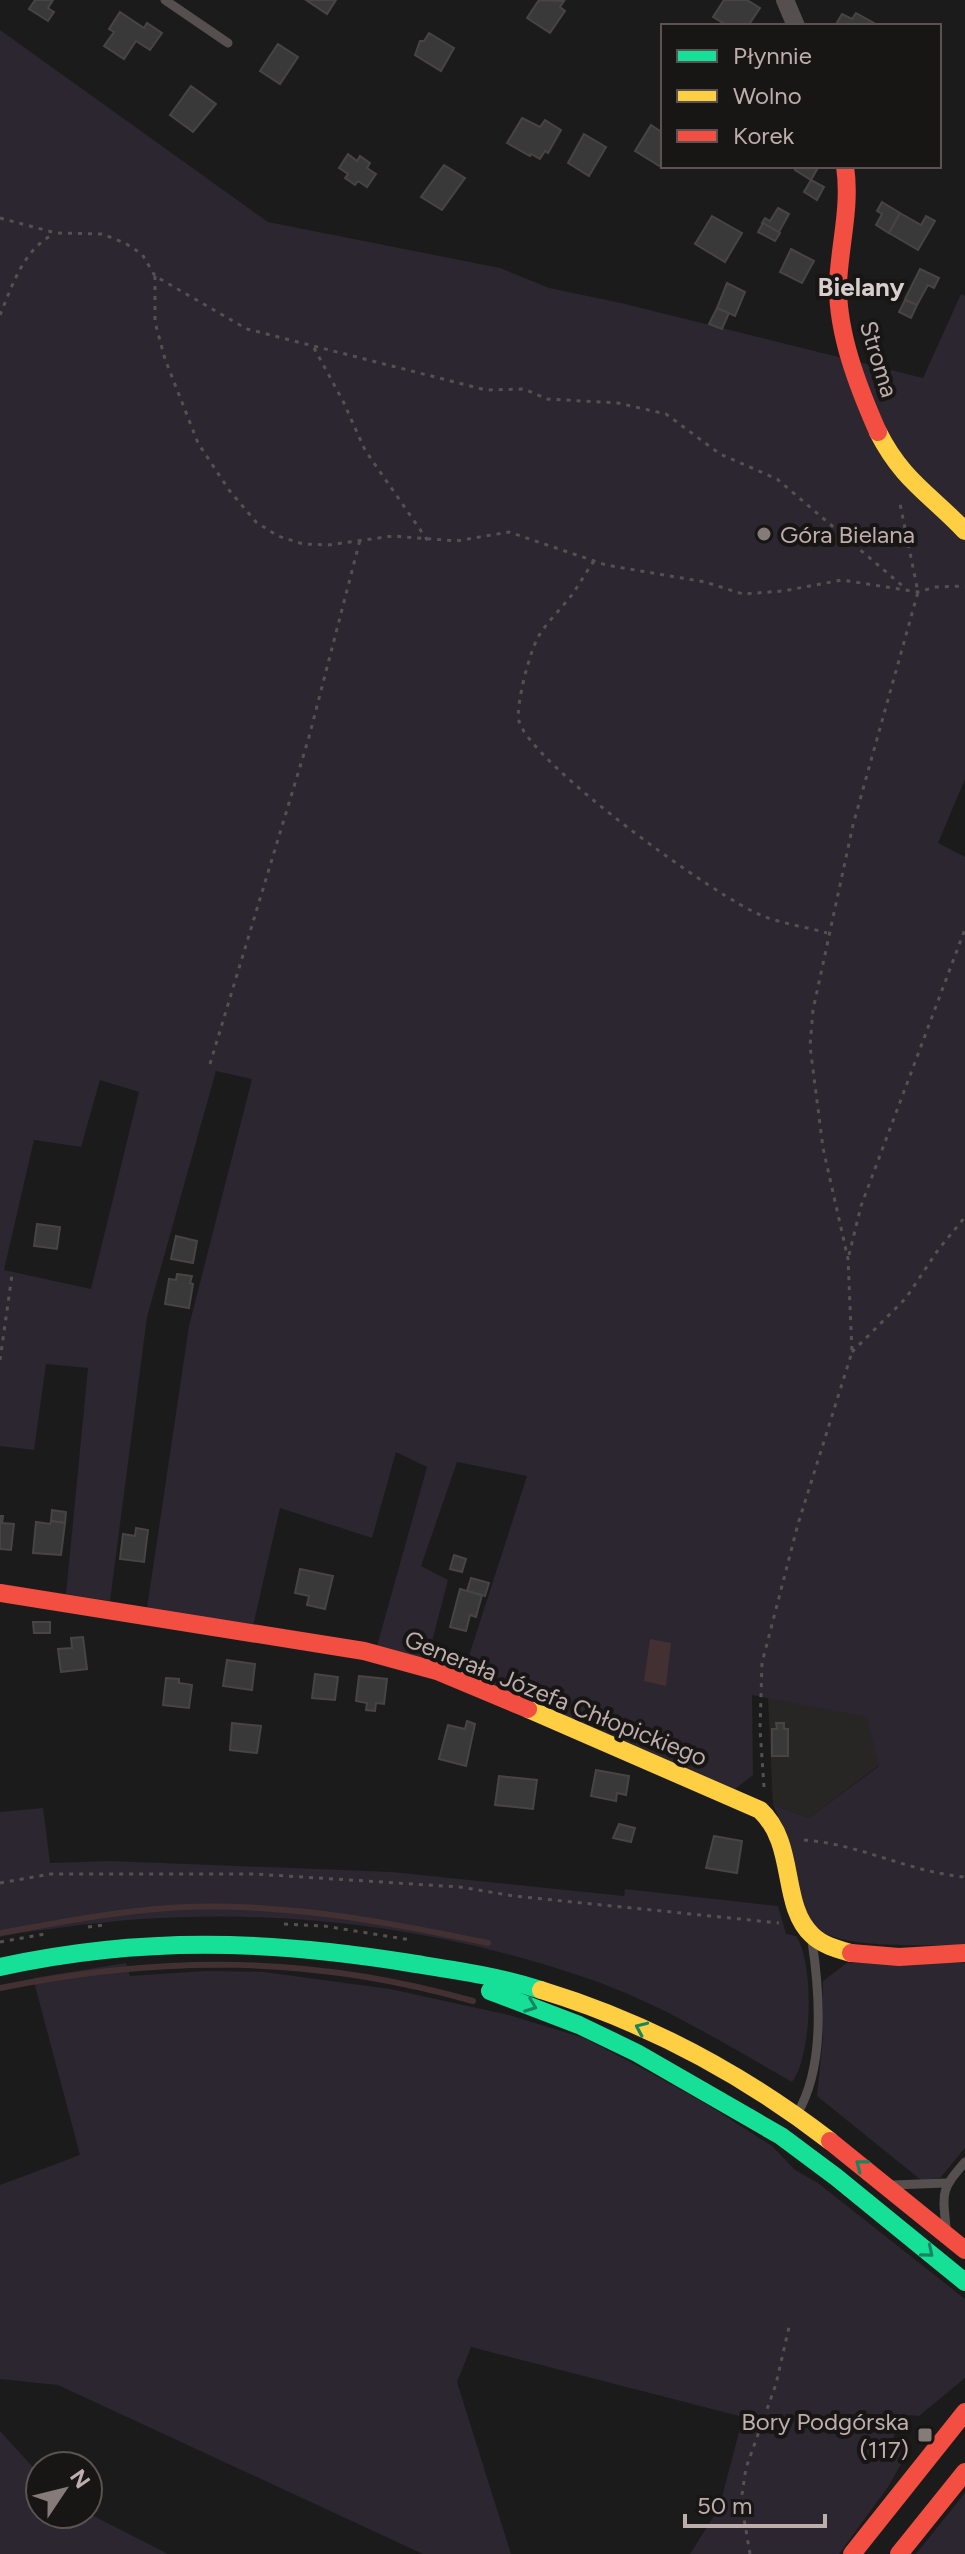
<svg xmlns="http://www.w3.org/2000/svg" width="965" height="2554" viewBox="0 0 965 2554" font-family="Figtree,sans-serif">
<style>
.built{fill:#282625}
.green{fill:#2b262f;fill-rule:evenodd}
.water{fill:#433033}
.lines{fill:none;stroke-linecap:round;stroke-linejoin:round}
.stream{stroke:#433033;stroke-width:6}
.building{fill:#3a3939;stroke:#484444;stroke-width:2}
.path{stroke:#565151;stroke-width:3;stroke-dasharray:4 6;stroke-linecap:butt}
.lane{stroke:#55504f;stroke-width:9}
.street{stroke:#55504f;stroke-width:18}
.fast{stroke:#16e098;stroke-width:18}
.slow{stroke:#ffcf43;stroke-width:18}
.jam{stroke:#f24e42;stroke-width:18}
.oneway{stroke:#17855d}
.poi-dot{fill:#857b79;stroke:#181615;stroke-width:3}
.labels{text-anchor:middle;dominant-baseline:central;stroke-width:8;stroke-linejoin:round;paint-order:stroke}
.street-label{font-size:24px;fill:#bdaeac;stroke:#181615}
.poi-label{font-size:24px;fill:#bdaeac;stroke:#181615;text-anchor:start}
.neighbourhood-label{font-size:26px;font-weight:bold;fill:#d8cfcd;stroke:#181615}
</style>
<rect width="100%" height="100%" fill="#1c1b1b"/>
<path class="built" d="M 768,1697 L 868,1717 L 879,1765 L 809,1818 L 773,1805 Z"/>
<g class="green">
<path d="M 0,30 L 268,222 L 500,268 L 549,288 L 621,303 L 923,378 L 961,294 L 965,296 L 965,779 L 938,843 L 965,857 L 965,1945 C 931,1944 821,1953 807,1917 C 793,1881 791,1841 773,1805 L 809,1818 L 879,1766 L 867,1717 L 752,1695 L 753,1775 L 735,1789 L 377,1646 L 427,1467 L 396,1452 L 372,1538 L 280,1508 L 253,1626 L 147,1608 L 189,1326 L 252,1079 L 216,1071 L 147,1317 L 110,1601 L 66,1594 L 88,1368 L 46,1364 L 34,1450 L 0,1446 ZM 100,1080 L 139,1092 L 91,1289 L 4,1270 L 34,1140 L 81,1147 ZM 457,1462 L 527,1476 L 465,1668 L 429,1653 L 448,1580 L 421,1566 Z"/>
<path d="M 43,1808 L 50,1863 L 111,1861 L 392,1872 L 624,1896 L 625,1889 L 778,1906 L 786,1934 L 796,1936 C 815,1963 812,2057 792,2082 C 729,2046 666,2007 598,1982 C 430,1922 242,1902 66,1927 C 44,1930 21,1932 0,1937 L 0,1812 Z"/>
<path d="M 126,1963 L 130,1976 L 205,1971 L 264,1972 L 390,1989 L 509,2015 L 584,2038 L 638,2066 L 708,2105 L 772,2146 L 795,2170 L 818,2183 L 965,2299 L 965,2378 L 919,2416 L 909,2415 L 893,2437 L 909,2450 L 888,2487 L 839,2554 L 690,2554 L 719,2508 L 743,2417 L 471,2347 L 457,2382 L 511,2554 L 423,2554 L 58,2385 L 0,2379 L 0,2185 L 80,2155 L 33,1978 Z"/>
<path d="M 847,1963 L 965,1963 L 965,2148 L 940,2178 L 921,2180 L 817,2096 L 823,2038 L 823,1981 Z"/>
<path d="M 0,2431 L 40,2475 L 40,2514 L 88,2513 L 168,2554 L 0,2554 Z"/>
<path d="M 965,2493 L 965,2554 L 916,2554 Z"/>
</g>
<path class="water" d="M 650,1639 L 671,1643 L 666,1686 L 644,1681 Z"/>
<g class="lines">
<g class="stream">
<path d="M 0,1933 C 56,1923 112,1912 168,1908 C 277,1901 383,1921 488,1943"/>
<path d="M 0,1988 C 163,1955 312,1955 473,2001"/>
</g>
</g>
<g class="building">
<path d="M 35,0 L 53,0 L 48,8 L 54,12 L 48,21 L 29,9 Z"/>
<path d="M 306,0 L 336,0 L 327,14 Z"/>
<path d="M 539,0 L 564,1 L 560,7 L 565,11 L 550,33 L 527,18 Z"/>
<path d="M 724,0 L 747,0 L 760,8 L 748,26 L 728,26 L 713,17 Z"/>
<path d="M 120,12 L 144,28 L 147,23 L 162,33 L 150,50 L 136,41 L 124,59 L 104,46 L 114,32 L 109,29 Z"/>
<path d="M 856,13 L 874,23 L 872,26 L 835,26 L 842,14 L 852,19 Z"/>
<path d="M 429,33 L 454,48 L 441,71 L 415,55 L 420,41 L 424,41 Z"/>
<path d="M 278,44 L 298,57 L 280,84 L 260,71 Z"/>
<path d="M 191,86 L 216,104 L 193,132 L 170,115 Z"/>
<path d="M 522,118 L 540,127 L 545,120 L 561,130 L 548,153 L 545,151 L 540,159 L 531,154 L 530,156 L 507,143 Z"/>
<path d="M 651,125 L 663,133 L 661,167 L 635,151 Z"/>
<path d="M 584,134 L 606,147 L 589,176 L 568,163 Z"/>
<path d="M 348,154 L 357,161 L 360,156 L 370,163 L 367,168 L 376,174 L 367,187 L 358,181 L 355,185 L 345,178 L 348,174 L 339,168 Z"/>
<path d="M 444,165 L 465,178 L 442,210 L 421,197 Z"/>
<path d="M 795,166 L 819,166 L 811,180 L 795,170 Z"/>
<path d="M 811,180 L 824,187 L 817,200 L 804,192 Z"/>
<path d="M 882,202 L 900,213 L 889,233 L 876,225 L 882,214 L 877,211 Z"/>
<path d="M 778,208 L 789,214 L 779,232 L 762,223 L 765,218 L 770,221 Z"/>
<path d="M 900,213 L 921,225 L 926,216 L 935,221 L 918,250 L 889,233 Z"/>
<path d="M 712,216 L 742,233 L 725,262 L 695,244 Z"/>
<path d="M 763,223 L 780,233 L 775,241 L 758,232 Z"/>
<path d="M 791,249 L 814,261 L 802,283 L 780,272 Z"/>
<path d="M 920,269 L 939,278 L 934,288 L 928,285 L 917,305 L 905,299 Z"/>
<path d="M 727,283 L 745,292 L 735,316 L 717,308 Z"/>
<path d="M 905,300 L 917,305 L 911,318 L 899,312 Z"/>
<path d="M 717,308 L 729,313 L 722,329 L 709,324 Z"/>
<path d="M 37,1224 L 60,1227 L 57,1249 L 34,1246 Z"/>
<path d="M 176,1236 L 197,1241 L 193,1263 L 171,1259 Z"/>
<path d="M 177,1274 L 192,1276 L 190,1283 L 193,1284 L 189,1308 L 165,1304 L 169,1279 L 176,1280 Z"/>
<path d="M 52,1510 L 66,1512 L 65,1523 L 51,1521 Z"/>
<path d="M 0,1516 L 3,1516 L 2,1523 L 14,1524 L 11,1550 L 0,1549 Z"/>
<path d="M 51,1521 L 65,1523 L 61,1555 L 33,1553 L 36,1522 L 50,1524 Z"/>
<path d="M 136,1528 L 148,1530 L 144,1562 L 120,1559 L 123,1534 L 135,1536 Z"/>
<path d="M 454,1555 L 466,1559 L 462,1572 L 450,1569 Z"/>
<path d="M 300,1569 L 333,1576 L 325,1609 L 307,1605 L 309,1596 L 295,1593 Z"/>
<path d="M 471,1578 L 489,1583 L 485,1596 L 467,1591 Z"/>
<path d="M 460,1589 L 482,1595 L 476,1617 L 470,1615 L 466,1631 L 450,1627 Z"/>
<path d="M 33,1622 L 50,1622 L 50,1633 L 34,1633 Z"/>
<path d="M 83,1637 L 87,1669 L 61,1672 L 58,1649 L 72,1648 L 71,1638 Z"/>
<path d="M 227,1660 L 255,1664 L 252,1690 L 223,1686 Z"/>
<path d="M 315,1674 L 338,1677 L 335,1700 L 312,1698 Z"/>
<path d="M 359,1676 L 387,1679 L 384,1704 L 376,1703 L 375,1711 L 366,1710 L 367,1703 L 356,1701 Z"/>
<path d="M 166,1678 L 179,1679 L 179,1683 L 192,1685 L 189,1708 L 163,1705 Z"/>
<path d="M 467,1721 L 475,1724 L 466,1766 L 439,1759 L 448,1725 L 465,1729 Z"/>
<path d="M 232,1723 L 261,1726 L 257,1753 L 230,1750 Z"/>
<path d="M 776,1723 L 784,1723 L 784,1729 L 788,1729 L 788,1756 L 772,1756 L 772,1729 L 777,1729 Z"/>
<path d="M 596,1770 L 629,1776 L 626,1795 L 617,1793 L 616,1801 L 591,1796 Z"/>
<path d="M 499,1776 L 537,1780 L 533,1809 L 495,1805 Z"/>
<path d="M 619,1824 L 635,1828 L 631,1842 L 613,1838 Z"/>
<path d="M 714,1836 L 742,1841 L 737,1873 L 706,1868 Z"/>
</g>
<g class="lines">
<g class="path">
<path d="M 0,218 L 56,233 L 102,234 L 125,243 L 142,254 L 155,276 L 247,329 L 486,390 L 524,389 L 547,399 L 618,403 L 666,414 L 720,454 L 777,479 L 905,588"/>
<path d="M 155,276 L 155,322 L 165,359 L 198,443 L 229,490 L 256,522 L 278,536 L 303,544 L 328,545 L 393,536 L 456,541 L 509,532 L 606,565 L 705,582 L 743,594 L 783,591 L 842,580 L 918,592 L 936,587 L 965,586"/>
<path d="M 0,315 C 13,284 23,250 54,234"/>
<path d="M 314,348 L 343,401 L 365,450 L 428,541"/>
<path d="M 594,561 C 586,572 579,585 571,596 C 561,609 549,620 540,634 C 531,646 515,706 519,721 C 530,763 718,899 763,916 C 783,924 807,927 827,933"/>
<path d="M 210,1064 L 309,737 L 360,540"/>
<path d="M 849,1255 L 861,1206 L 965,929"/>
<path d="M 852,1352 L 906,1298 L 938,1250 L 965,1217"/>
<path d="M 0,1360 L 12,1275"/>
<path d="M 764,1787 L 760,1729 L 762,1663 L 798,1524 L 852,1352 L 848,1259 L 823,1148 L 810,1046 L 813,1010 L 853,825 L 918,592 L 899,499"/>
<path d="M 804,1840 C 860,1844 909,1872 965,1877"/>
<path d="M 0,1883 L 50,1874 L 255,1874 L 460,1887 L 514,1896 L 779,1923"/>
<path d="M 284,1924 L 324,1926 L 411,1940"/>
<path d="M 88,1927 L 104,1925"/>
<path d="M 0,1942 L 45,1934"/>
<path d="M 750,2554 L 741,2501 L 746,2468 L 776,2384 L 789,2327"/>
</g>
<g class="lane">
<path d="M 165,0 L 228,43"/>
<path d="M 797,2114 C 825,2067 820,1994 812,1941"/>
<path d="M 893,2185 L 946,2183"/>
<path d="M 946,2227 C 942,2190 942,2189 965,2162"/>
</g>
<path class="street" d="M 785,0 L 796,26"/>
<g class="fast">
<path d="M 0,1967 C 141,1936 268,1940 410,1963 C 454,1970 498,1976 541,1990"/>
<path d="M 490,1991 L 579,2025 L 637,2053 L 781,2136 L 836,2177 L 965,2282"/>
</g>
<g class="slow">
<path d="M 878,432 C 902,480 930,494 965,531"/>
<path d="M 528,1709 L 760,1810 C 797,1844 780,1905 812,1935 C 822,1945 837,1949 851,1953"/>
<path d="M 541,1990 C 646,2022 743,2074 830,2141"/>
</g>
<g class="jam">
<path d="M 845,166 C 851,206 840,243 838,283 C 837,333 858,387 878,432"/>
<path d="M 0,1593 L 364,1651 L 437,1671 L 528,1709"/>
<path d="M 851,1953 L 899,1957 L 965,1953"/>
<path d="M 830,2141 L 965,2250"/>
<path d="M 852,2554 L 965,2412"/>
<path d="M 899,2554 L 965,2472"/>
</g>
</g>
<defs><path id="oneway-chevron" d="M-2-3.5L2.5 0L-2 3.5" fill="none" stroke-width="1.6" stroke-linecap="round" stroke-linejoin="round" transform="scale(2)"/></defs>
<g class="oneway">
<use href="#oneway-chevron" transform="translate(531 2006) rotate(21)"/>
<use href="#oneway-chevron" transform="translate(641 2028) rotate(-156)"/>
<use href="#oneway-chevron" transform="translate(861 2165) rotate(-142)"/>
<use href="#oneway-chevron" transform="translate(928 2252) rotate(40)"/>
</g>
<g class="poi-dot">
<circle cx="764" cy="534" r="8"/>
<rect x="917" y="2427" width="16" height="16" rx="4"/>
</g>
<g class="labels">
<g class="street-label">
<text transform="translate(879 359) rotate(73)">Stroma</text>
<text transform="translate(556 1698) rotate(22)">Generała Józefa Chłopickiego</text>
</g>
<g class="poi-label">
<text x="780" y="534">Góra Bielana</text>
<text x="909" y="2421" text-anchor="end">Bory Podgórska<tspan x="909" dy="28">(117)</tspan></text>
</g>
<g class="neighbourhood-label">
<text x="861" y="287">Bielany</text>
</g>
</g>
<rect x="661" y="24" width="280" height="144" fill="#181615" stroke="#5a5351" stroke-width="2"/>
<rect x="677" y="50" width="40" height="12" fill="#16e098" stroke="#5a5351" stroke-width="2"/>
<text x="733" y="64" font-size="24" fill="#bdaeac">Płynnie</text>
<rect x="677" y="90" width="40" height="12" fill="#ffcf43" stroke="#5a5351" stroke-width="2"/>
<text x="733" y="104" font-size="24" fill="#bdaeac">Wolno</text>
<rect x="677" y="130" width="40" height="12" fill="#f24e42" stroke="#5a5351" stroke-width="2"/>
<text x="733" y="144" font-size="24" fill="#bdaeac">Korek</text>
<g transform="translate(64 2490) rotate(55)"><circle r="38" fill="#181615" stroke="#5a5351" stroke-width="2"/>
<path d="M0-6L14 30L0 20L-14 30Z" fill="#857b79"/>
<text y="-12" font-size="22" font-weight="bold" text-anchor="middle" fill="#bdaeac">N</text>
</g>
<path d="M685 2514v12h140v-12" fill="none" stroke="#bdaeac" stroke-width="4"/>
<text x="697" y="2514" font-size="24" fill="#bdaeac" stroke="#181615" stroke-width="6" paint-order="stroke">50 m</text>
</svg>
